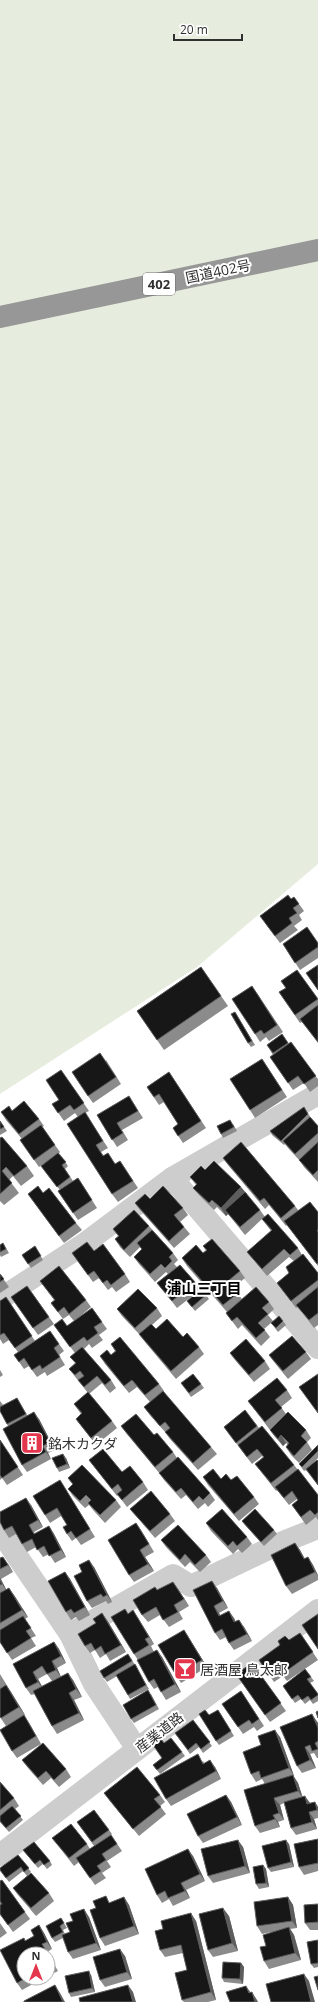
<svg xmlns="http://www.w3.org/2000/svg" width="318" height="2002" viewBox="0 0 318 2002" font-family="'Open Sans','Noto Sans JP',sans-serif">
<style>
.green{fill:#e7edde}
.lines{fill:none;stroke-linecap:round;stroke-linejoin:round}
.minor{stroke:#cdcdcd;stroke-width:22}
.highway{stroke:#979797;stroke-width:22}
.wall{fill:#8b8b8b;fill-rule:evenodd}
.shaded-wall{fill:#5d5d5d}
.building{fill:#171717;stroke:#5d5d5d}
.labels{text-anchor:middle;dominant-baseline:central;stroke-width:4;stroke-linejoin:round;paint-order:stroke}
.shield{fill:#fff;stroke:#6e6e6e;stroke-width:1}
.shield-label{font-size:13px;font-weight:bold;fill:#303030}
.street-label{font-size:14px;fill:#303030;stroke:#fff}
.poi-label{font-size:14px;fill:#303030;stroke:#fff;text-anchor:start}
.neighbourhood-label{font-size:15px;font-weight:bold;fill:#000;stroke:#fff}
</style>
<rect width="100%" height="100%" fill="#fff"/>
<path class="green" d="M 0,0 L 318,0 L 318,864 L 197,967 L 0,1094 Z"/>
<g class="lines">
<g class="minor">
<path d="M 172,1178 L 318,1348"/>
<path d="M 0,1299 L 84,1244 L 172,1178 L 318,1094"/>
<path d="M 0,1531 L 70,1634 L 94,1684 L 137,1749"/>
<path d="M 70,1634 L 173,1575 L 191,1586 L 283,1542 L 318,1528"/>
<path d="M 0,1855 L 318,1610"/>
</g>
<path class="highway" d="M 0,317 L 318,250"/>
</g>
<g class="wall">
<path d="M 294,897 L 304,911 L 299,915 L 302,920 L 294,926 L 298,930 L 280,943 L 265,923 Z"/>
<path d="M 318,943 L 318,958 L 300,970 L 283,944 Z"/>
<path d="M 201,967 L 228,1006 L 164,1050 L 137,1011 Z"/>
<path d="M 297,970 L 318,1000 L 318,1043 L 302,1022 L 300,1023 L 279,992 L 286,988 Z"/>
<path d="M 257,993 L 283,1032 L 269,1041 L 266,1037 L 260,1042 L 255,1034 Z"/>
<path d="M 235,1012 L 255,1045 L 251,1047 L 248,1043 Z"/>
<path d="M 282,1034 L 289,1044 L 318,1079 L 318,1086 L 310,1092 L 304,1083 L 293,1090 L 270,1057 L 273,1055 L 267,1045 Z"/>
<path d="M 262,1059 L 287,1097 L 255,1118 L 250,1110 Z"/>
<path d="M 106,1060 L 121,1084 L 93,1103 L 88,1096 Z"/>
<path d="M 61,1070 L 89,1111 L 85,1113 L 108,1148 L 101,1152 L 104,1156 L 116,1164 L 120,1161 L 138,1188 L 118,1202 L 112,1194 L 78,1117 L 75,1113 L 64,1121 L 52,1104 L 59,1100 Z"/>
<path d="M 169,1072 L 206,1128 L 183,1143 L 173,1128 L 178,1124 L 164,1102 L 159,1105 L 147,1087 Z"/>
<path d="M 134,1104 L 143,1118 L 122,1130 L 128,1140 L 117,1147 L 97,1115 Z"/>
<path d="M 304,1107 L 311,1118 L 318,1126 L 318,1182 L 304,1167 L 300,1161 L 289,1149 L 285,1144 L 284,1145 L 272,1135 L 270,1131 Z"/>
<path d="M 12,1111 L 39,1119 L 44,1126 L 42,1127 L 60,1152 L 59,1153 L 68,1166 L 65,1169 L 73,1181 L 78,1178 L 97,1208 L 78,1220 L 58,1191 L 60,1190 L 44,1170 L 45,1163 L 39,1167 L 20,1140 L 22,1139 L 6,1120 L 1,1112 Z"/>
<path d="M 0,1121 L 7,1131 L 0,1135 Z"/>
<path d="M 233,1124 L 237,1131 L 223,1138 L 221,1134 Z"/>
<path d="M 0,1138 L 27,1166 L 34,1176 L 21,1186 L 13,1176 L 9,1180 L 19,1193 L 4,1205 L 0,1201 Z"/>
<path d="M 223,1158 L 295,1206 L 298,1210 L 318,1212 L 318,1266 L 287,1225 L 286,1226 L 269,1205 L 265,1209 L 228,1165 Z"/>
<path d="M 205,1170 L 260,1210 L 265,1217 L 298,1248 L 302,1255 L 318,1273 L 318,1325 L 314,1328 L 298,1307 L 296,1308 L 277,1283 L 289,1273 L 294,1261 L 289,1257 L 267,1276 L 253,1259 L 247,1252 L 271,1231 L 262,1219 L 245,1235 L 228,1214 L 226,1216 L 217,1207 L 214,1210 L 199,1195 L 193,1188 L 196,1185 L 190,1177 Z"/>
<path d="M 43,1193 L 76,1223 L 82,1230 L 64,1243 L 28,1194 Z"/>
<path d="M 150,1199 L 183,1208 L 188,1215 L 180,1222 L 190,1234 L 174,1248 L 140,1210 L 135,1203 Z"/>
<path d="M 149,1226 L 173,1253 L 178,1260 L 174,1264 L 177,1267 L 195,1282 L 200,1290 L 177,1308 L 163,1290 L 157,1283 L 168,1274 L 166,1272 L 155,1282 L 139,1264 L 134,1257 L 142,1250 L 140,1247 L 130,1257 L 120,1247 L 115,1239 L 118,1236 L 113,1229 Z"/>
<path d="M 3,1243 L 9,1253 L 1,1257 L 0,1255 L 0,1245 Z"/>
<path d="M 35,1246 L 43,1260 L 31,1268 L 22,1255 Z"/>
<path d="M 203,1246 L 240,1271 L 245,1278 L 233,1288 L 242,1299 L 269,1302 L 274,1309 L 268,1315 L 273,1321 L 283,1321 L 286,1325 L 278,1332 L 271,1323 L 264,1329 L 270,1337 L 261,1346 L 242,1325 L 238,1329 L 226,1313 L 227,1312 L 187,1266 L 182,1258 L 203,1253 L 206,1251 Z"/>
<path d="M 94,1251 L 125,1274 L 130,1282 L 116,1292 L 112,1287 L 108,1290 L 99,1278 L 93,1282 L 77,1260 Z"/>
<path d="M 0,1274 L 9,1287 L 0,1293 Z"/>
<path d="M 40,1281 L 86,1300 L 91,1307 L 78,1318 L 92,1308 L 107,1329 L 99,1335 L 103,1340 L 92,1348 L 89,1344 L 84,1349 L 111,1380 L 116,1388 L 110,1393 L 102,1383 L 89,1394 L 112,1421 L 117,1428 L 96,1445 L 76,1419 L 81,1414 L 74,1404 L 88,1393 L 69,1369 L 75,1363 L 70,1357 L 75,1353 L 54,1325 L 67,1326 L 74,1321 L 69,1315 L 63,1319 L 51,1303 L 54,1300 Z"/>
<path d="M 27,1286 L 54,1324 L 38,1335 L 11,1297 Z"/>
<path d="M 206,1295 L 209,1299 L 195,1311 L 187,1301 Z"/>
<path d="M 6,1297 L 35,1341 L 50,1331 L 64,1351 L 59,1355 L 65,1365 L 47,1376 L 45,1372 L 37,1377 L 29,1366 L 24,1369 L 14,1355 L 18,1352 L 9,1340 L 3,1344 L 0,1339 L 0,1301 Z"/>
<path d="M 157,1308 L 162,1316 L 152,1325 L 156,1329 L 183,1337 L 199,1347 L 204,1354 L 176,1379 L 145,1342 L 139,1334 L 122,1316 L 117,1309 Z"/>
<path d="M 111,1344 L 159,1384 L 164,1391 L 163,1392 L 211,1447 L 217,1454 L 198,1470 L 170,1439 L 166,1433 L 149,1414 L 144,1407 L 150,1402 L 137,1387 L 129,1393 L 105,1364 L 100,1356 L 111,1355 L 115,1351 Z"/>
<path d="M 306,1352 L 311,1359 L 288,1379 L 274,1362 L 269,1355 Z"/>
<path d="M 230,1353 L 265,1361 L 270,1369 L 254,1382 L 235,1360 Z"/>
<path d="M 0,1370 L 3,1375 L 0,1377 Z"/>
<path d="M 181,1383 L 201,1384 L 204,1388 L 191,1397 Z"/>
<path d="M 287,1390 L 292,1398 L 281,1407 L 286,1414 L 306,1430 L 311,1438 L 307,1442 L 312,1450 L 299,1463 L 291,1455 L 286,1447 L 288,1445 L 286,1443 L 283,1446 L 275,1437 L 270,1430 L 248,1401 Z"/>
<path d="M 17,1398 L 27,1415 L 39,1419 L 55,1450 L 48,1453 L 51,1459 L 27,1472 L 22,1465 L 8,1426 L 0,1411 L 0,1401 L 3,1405 Z"/>
<path d="M 245,1410 L 259,1428 L 294,1465 L 318,1495 L 318,1520 L 316,1517 L 306,1525 L 292,1505 L 298,1500 L 297,1499 L 289,1505 L 277,1490 L 276,1491 L 255,1464 L 263,1457 L 262,1456 L 252,1464 L 224,1427 Z"/>
<path d="M 121,1426 L 154,1435 L 173,1452 L 177,1458 L 210,1493 L 215,1500 L 208,1507 L 205,1503 L 198,1509 L 186,1495 L 181,1499 L 164,1480 L 160,1474 L 126,1433 Z"/>
<path d="M 0,1440 L 23,1475 L 7,1485 L 2,1478 L 0,1480 Z"/>
<path d="M 318,1445 L 318,1458 L 308,1468 L 318,1461 L 318,1485 L 306,1470 L 304,1471 L 299,1464 Z"/>
<path d="M 66,1458 L 70,1468 L 59,1472 L 57,1468 Z"/>
<path d="M 89,1460 L 122,1472 L 143,1482 L 148,1490 L 127,1507 L 118,1495 L 117,1496 Z"/>
<path d="M 203,1477 L 231,1480 L 254,1497 L 259,1504 L 239,1521 L 208,1485 Z"/>
<path d="M 68,1478 L 116,1500 L 121,1507 L 105,1523 L 93,1510 L 89,1505 L 85,1508 L 73,1496 L 68,1489 L 73,1485 Z"/>
<path d="M 60,1480 L 95,1537 L 81,1545 L 76,1538 L 72,1541 L 67,1534 L 67,1525 L 61,1516 L 50,1523 L 45,1515 Z"/>
<path d="M 31,1505 L 43,1527 L 34,1532 L 35,1534 L 49,1526 L 54,1534 L 66,1557 L 55,1563 L 49,1554 L 43,1557 L 36,1547 L 27,1552 L 22,1544 L 16,1534 L 9,1538 L 4,1530 Z"/>
<path d="M 130,1509 L 170,1514 L 175,1521 L 155,1538 L 136,1516 Z"/>
<path d="M 242,1521 L 274,1530 L 277,1534 L 264,1546 L 245,1525 Z"/>
<path d="M 136,1523 L 154,1552 L 145,1557 L 154,1571 L 134,1582 L 129,1575 Z"/>
<path d="M 206,1523 L 247,1537 L 252,1544 L 242,1553 L 238,1549 L 233,1554 L 211,1531 Z"/>
<path d="M 161,1540 L 206,1555 L 211,1562 L 200,1572 L 190,1562 L 185,1567 L 166,1547 Z"/>
<path d="M 295,1543 L 300,1550 L 305,1559 L 308,1557 L 313,1565 L 318,1575 L 318,1580 L 292,1594 L 286,1586 Z"/>
<path d="M 0,1558 L 8,1564 L 13,1572 L 1,1579 L 6,1589 L 14,1595 L 28,1617 L 25,1619 L 36,1636 L 31,1638 L 36,1646 L 12,1660 L 0,1642 Z"/>
<path d="M 94,1567 L 112,1602 L 108,1604 L 106,1601 L 92,1608 L 87,1601 L 82,1572 Z"/>
<path d="M 65,1572 L 70,1579 L 90,1615 L 79,1621 L 76,1617 L 71,1620 L 66,1612 Z"/>
<path d="M 217,1588 L 228,1608 L 219,1613 L 220,1615 L 234,1618 L 235,1622 L 244,1627 L 252,1641 L 234,1650 L 229,1643 L 226,1637 L 220,1640 L 215,1633 L 193,1590 Z"/>
<path d="M 178,1589 L 189,1606 L 179,1612 L 183,1619 L 169,1627 L 160,1615 L 148,1622 L 142,1615 L 158,1590 Z"/>
<path d="M 128,1614 L 138,1618 L 154,1644 L 151,1646 L 154,1652 L 162,1657 L 181,1692 L 166,1700 L 158,1687 L 154,1689 L 149,1682 L 138,1660 L 134,1654 Z"/>
<path d="M 107,1620 L 126,1652 L 110,1661 L 106,1654 L 100,1658 L 95,1650 L 90,1653 L 85,1646 L 96,1623 Z"/>
<path d="M 184,1630 L 207,1667 L 181,1683 L 176,1675 Z"/>
<path d="M 300,1633 L 318,1660 L 287,1681 L 283,1676 L 274,1682 L 259,1660 Z"/>
<path d="M 54,1642 L 59,1649 L 66,1663 L 57,1668 L 61,1677 L 73,1680 L 82,1697 L 74,1700 L 84,1720 L 57,1734 L 52,1726 L 35,1694 L 31,1695 L 26,1688 L 13,1664 ZM 47,1674 L 52,1681 L 42,1686 L 38,1679 Z"/>
<path d="M 131,1658 L 137,1669 L 149,1689 L 130,1699 L 117,1676 L 107,1682 L 104,1678 Z"/>
<path d="M 252,1663 L 286,1711 L 270,1722 L 236,1674 Z"/>
<path d="M 305,1669 L 314,1681 L 310,1683 L 318,1694 L 318,1701 L 313,1704 L 310,1700 L 305,1704 L 301,1699 L 295,1703 L 283,1686 Z"/>
<path d="M 0,1674 L 25,1715 L 6,1726 L 0,1717 Z"/>
<path d="M 241,1691 L 264,1726 L 257,1731 L 254,1727 L 243,1734 L 222,1704 Z"/>
<path d="M 151,1694 L 159,1709 L 134,1723 L 131,1719 Z"/>
<path d="M 218,1710 L 234,1736 L 219,1745 L 216,1741 L 209,1715 Z"/>
<path d="M 24,1715 L 29,1723 L 41,1744 L 17,1758 L 12,1751 Z"/>
<path d="M 193,1720 L 212,1746 L 203,1753 L 199,1747 L 190,1754 L 175,1733 Z"/>
<path d="M 317,1722 L 318,1723 L 318,1758 L 317,1758 L 314,1753 L 310,1754 L 316,1768 L 302,1773 L 297,1766 Z"/>
<path d="M 280,1737 L 294,1776 L 293,1776 L 298,1783 L 302,1797 L 310,1803 L 315,1802 L 318,1807 L 318,1818 L 314,1819 L 317,1829 L 296,1835 L 291,1828 L 284,1803 L 280,1805 L 284,1820 L 278,1822 L 280,1827 L 260,1833 L 255,1826 L 265,1784 L 262,1779 L 256,1782 L 251,1774 L 261,1745 Z"/>
<path d="M 171,1738 L 185,1756 L 160,1774 L 153,1765 L 162,1758 L 164,1743 Z"/>
<path d="M 22,1760 L 66,1769 L 71,1777 L 59,1787 L 51,1778 L 43,1785 L 28,1768 Z"/>
<path d="M 203,1761 L 204,1763 L 215,1767 L 221,1779 L 171,1806 L 166,1799 Z"/>
<path d="M 0,1782 L 14,1798 L 19,1806 L 15,1809 L 23,1820 L 9,1832 L 0,1822 Z"/>
<path d="M 104,1793 L 160,1795 L 165,1802 L 160,1806 L 166,1814 L 139,1836 L 109,1800 Z"/>
<path d="M 226,1795 L 231,1802 L 242,1825 L 203,1843 L 198,1836 Z"/>
<path d="M 94,1810 L 112,1834 L 111,1835 L 122,1851 L 107,1861 L 111,1867 L 102,1873 L 106,1878 L 95,1885 L 79,1862 L 74,1866 L 52,1838 L 87,1844 L 90,1849 L 94,1846 L 77,1822 Z"/>
<path d="M 318,1839 L 318,1871 L 304,1875 L 299,1867 Z"/>
<path d="M 289,1844 L 294,1867 L 271,1872 L 268,1868 Z"/>
<path d="M 243,1847 L 250,1873 L 213,1883 L 208,1876 Z"/>
<path d="M 23,1850 L 50,1861 L 52,1865 L 47,1869 L 43,1864 L 38,1868 Z"/>
<path d="M 18,1855 L 31,1872 L 27,1876 L 23,1871 L 9,1882 L 0,1870 Z"/>
<path d="M 193,1856 L 205,1881 L 186,1890 L 190,1898 L 173,1906 L 169,1899 L 162,1903 L 157,1895 Z"/>
<path d="M 263,1865 L 266,1869 L 269,1887 L 259,1889 L 256,1884 Z"/>
<path d="M 2,1880 L 30,1919 L 13,1932 L 0,1914 L 0,1881 Z"/>
<path d="M 13,1888 L 49,1893 L 54,1901 L 36,1916 L 18,1895 Z"/>
<path d="M 124,1897 L 129,1905 L 139,1934 L 105,1946 L 100,1938 Z"/>
<path d="M 288,1897 L 293,1905 L 297,1928 L 290,1929 L 294,1935 L 301,1960 L 269,1969 L 264,1961 L 266,1946 L 271,1932 L 262,1934 L 257,1926 Z"/>
<path d="M 318,1904 L 318,1930 L 310,1930 L 305,1923 Z"/>
<path d="M 229,1916 L 238,1951 L 213,1957 L 208,1950 Z"/>
<path d="M 89,1917 L 101,1950 L 73,1959 L 68,1952 L 63,1938 L 55,1942 L 52,1938 L 61,1918 L 67,1928 L 63,1930 L 65,1934 L 70,1932 Z"/>
<path d="M 196,1921 L 216,2000 L 208,2002 L 184,2002 L 182,2000 L 187,1970 L 183,1953 L 165,1957 L 160,1950 Z"/>
<path d="M 0,1923 L 7,1933 L 0,1938 Z"/>
<path d="M 39,1925 L 44,1933 L 52,1949 L 47,1952 L 58,1971 L 48,1976 L 48,1954 L 24,1978 L 44,1978 L 22,1990 L 17,1983 L 24,1938 L 26,1941 L 34,1936 Z"/>
<path d="M 318,1940 L 318,1967 L 314,1968 L 311,1964 Z"/>
<path d="M 125,1956 L 132,1979 L 105,1987 L 100,1980 Z"/>
<path d="M 241,1963 L 244,1967 L 243,1984 L 224,1982 L 222,1978 Z"/>
<path d="M 91,1975 L 95,1992 L 71,1997 L 69,1993 Z"/>
</g>
<g class="shaded-wall">
<path d="M 241,1187 L 247,1194 L 225,1210 L 228,1214 L 226,1216 L 221,1208 Z"/>
<path d="M 34,1412 L 39,1419 L 55,1450 L 50,1442 Z"/>
<path d="M 281,1435 L 286,1443 L 283,1446 L 278,1439 Z"/>
<path d="M 43,1446 L 48,1453 L 51,1459 L 46,1452 Z"/>
<path d="M 63,1454 L 66,1458 L 70,1468 L 67,1464 Z"/>
<path d="M 26,1498 L 31,1505 L 43,1527 L 38,1520 Z"/>
<path d="M 136,1523 L 141,1530 L 154,1552 L 149,1544 Z"/>
<path d="M 49,1526 L 54,1534 L 66,1557 L 61,1550 Z"/>
<path d="M 295,1543 L 300,1550 L 309,1567 L 304,1559 Z"/>
<path d="M 140,1550 L 145,1557 L 154,1571 L 148,1564 Z"/>
<path d="M 3,1557 L 8,1564 L 13,1572 L 8,1565 Z"/>
<path d="M 308,1557 L 313,1565 L 318,1576 L 315,1572 Z"/>
<path d="M 89,1560 L 94,1567 L 112,1602 L 107,1595 Z"/>
<path d="M 65,1572 L 70,1579 L 90,1615 L 85,1607 Z"/>
<path d="M 0,1578 L 7,1591 L 2,1584 L 0,1580 Z"/>
<path d="M 212,1581 L 217,1588 L 228,1608 L 223,1601 Z"/>
<path d="M 173,1582 L 178,1589 L 189,1606 L 184,1599 Z"/>
<path d="M 9,1588 L 14,1595 L 28,1617 L 22,1610 Z"/>
<path d="M 214,1606 L 219,1613 L 224,1623 L 219,1616 Z"/>
<path d="M 133,1610 L 138,1618 L 154,1644 L 149,1637 Z"/>
<path d="M 229,1611 L 234,1618 L 239,1630 L 234,1622 Z"/>
<path d="M 102,1613 L 107,1620 L 126,1652 L 121,1645 Z"/>
<path d="M 239,1620 L 244,1627 L 252,1641 L 247,1634 Z"/>
<path d="M 184,1630 L 189,1638 L 207,1667 L 202,1660 Z"/>
<path d="M 54,1642 L 59,1649 L 66,1663 L 61,1656 Z"/>
<path d="M 157,1650 L 162,1657 L 181,1692 L 175,1684 Z"/>
<path d="M 52,1661 L 57,1668 L 61,1677 L 56,1670 Z"/>
<path d="M 33,1672 L 38,1679 L 43,1689 L 38,1682 Z"/>
<path d="M 68,1673 L 73,1680 L 82,1697 L 76,1689 Z"/>
<path d="M 6,1685 L 11,1692 L 25,1715 L 19,1707 Z"/>
<path d="M 69,1693 L 74,1700 L 84,1720 L 79,1713 Z"/>
<path d="M 312,1714 L 318,1723 L 318,1728 Z"/>
<path d="M 24,1715 L 29,1723 L 41,1744 L 36,1736 Z"/>
<path d="M 275,1730 L 280,1737 L 294,1776 L 289,1768 Z"/>
<path d="M 305,1747 L 310,1754 L 316,1768 L 310,1760 Z"/>
<path d="M 210,1760 L 215,1767 L 221,1779 L 216,1771 Z"/>
<path d="M 293,1775 L 298,1783 L 303,1798 L 298,1791 Z"/>
<path d="M 226,1795 L 231,1802 L 242,1825 L 237,1817 Z"/>
<path d="M 305,1796 L 310,1803 L 312,1811 L 307,1804 Z"/>
<path d="M 274,1798 L 280,1805 L 284,1820 L 279,1813 Z"/>
<path d="M 315,1802 L 318,1807 L 318,1811 L 317,1810 Z"/>
<path d="M 309,1812 L 314,1819 L 317,1829 L 312,1822 Z"/>
<path d="M 273,1815 L 278,1822 L 280,1827 L 275,1819 Z"/>
<path d="M 238,1840 L 243,1847 L 250,1873 L 245,1866 Z"/>
<path d="M 286,1840 L 289,1844 L 294,1867 L 291,1862 Z"/>
<path d="M 188,1849 L 193,1856 L 205,1881 L 200,1874 Z"/>
<path d="M 263,1865 L 266,1869 L 269,1887 L 266,1883 Z"/>
<path d="M 181,1883 L 186,1890 L 190,1898 L 185,1891 Z"/>
<path d="M 124,1897 L 129,1905 L 139,1934 L 134,1926 Z"/>
<path d="M 288,1897 L 293,1905 L 297,1928 L 292,1921 Z"/>
<path d="M 223,1908 L 229,1916 L 238,1951 L 232,1943 Z"/>
<path d="M 84,1909 L 89,1917 L 101,1950 L 96,1943 Z"/>
<path d="M 191,1913 L 196,1921 L 216,2000 L 211,1992 Z"/>
<path d="M 39,1925 L 44,1933 L 52,1949 L 47,1942 Z"/>
<path d="M 289,1927 L 294,1935 L 301,1960 L 295,1953 Z"/>
<path d="M 120,1949 L 125,1956 L 132,1979 L 127,1972 Z"/>
<path d="M 241,1963 L 244,1967 L 243,1984 L 240,1979 Z"/>
<path d="M 89,1971 L 91,1975 L 95,1992 L 92,1988 Z"/>
<path d="M 304,1974 L 309,1981 L 315,2002 L 311,2002 Z"/>
<path d="M 55,1985 L 60,1993 L 65,2002 L 63,2002 Z"/>
<path d="M 128,1985 L 133,1992 L 136,2002 L 133,2002 Z"/>
<path d="M 246,1986 L 251,1993 L 249,1993 Z"/>
<path d="M 252,1992 L 257,2000 L 258,2002 L 255,2002 Z"/>
</g>
<g class="building">
<path d="M 288,895 L 291,899 L 294,897 L 299,904 L 293,908 L 297,913 L 289,918 L 292,923 L 275,936 L 260,916 Z"/>
<path d="M 307,927 L 318,943 L 318,947 L 295,963 L 283,944 Z"/>
<path d="M 318,965 L 318,990 L 306,973 Z"/>
<path d="M 201,967 L 221,996 L 157,1040 L 137,1011 Z"/>
<path d="M 297,970 L 318,999 L 295,1015 L 279,992 L 286,988 L 281,981 Z"/>
<path d="M 252,986 L 277,1025 L 264,1034 L 261,1030 L 255,1034 L 232,999 Z"/>
<path d="M 318,1005 L 318,1042 L 300,1019 Z"/>
<path d="M 235,1012 L 252,1041 L 248,1043 L 231,1014 Z"/>
<path d="M 282,1034 L 288,1043 L 273,1053 L 267,1045 Z"/>
<path d="M 291,1042 L 316,1076 L 304,1084 L 298,1076 L 288,1083 L 270,1057 Z"/>
<path d="M 100,1053 L 116,1077 L 88,1096 L 72,1072 Z"/>
<path d="M 262,1059 L 282,1090 L 250,1110 L 230,1079 Z"/>
<path d="M 61,1070 L 84,1103 L 74,1110 L 70,1105 L 58,1113 L 52,1104 L 59,1100 L 46,1080 Z"/>
<path d="M 169,1072 L 201,1121 L 178,1136 L 173,1128 L 178,1124 L 159,1094 L 154,1097 L 147,1087 Z"/>
<path d="M 129,1096 L 138,1111 L 117,1123 L 123,1133 L 112,1140 L 97,1115 Z"/>
<path d="M 24,1101 L 39,1119 L 19,1134 L 1,1112 L 9,1106 L 12,1111 Z"/>
<path d="M 304,1107 L 308,1114 L 281,1141 L 270,1131 Z"/>
<path d="M 85,1112 L 103,1141 L 96,1145 L 103,1156 L 108,1153 L 115,1164 L 120,1161 L 133,1181 L 112,1194 L 67,1124 Z"/>
<path d="M 310,1117 L 318,1126 L 318,1133 L 295,1154 L 283,1141 Z"/>
<path d="M 230,1120 L 234,1127 L 221,1134 L 217,1126 Z"/>
<path d="M 0,1121 L 4,1127 L 0,1129 Z"/>
<path d="M 41,1125 L 55,1145 L 34,1160 L 20,1140 Z"/>
<path d="M 2,1137 L 27,1166 L 14,1176 L 6,1167 L 2,1171 L 12,1183 L 0,1194 L 0,1138 Z"/>
<path d="M 241,1142 L 295,1206 L 281,1218 L 264,1198 L 260,1201 L 223,1158 Z"/>
<path d="M 318,1142 L 318,1170 L 313,1175 L 299,1160 Z"/>
<path d="M 58,1153 L 66,1162 L 62,1165 L 70,1177 L 57,1187 L 41,1166 Z"/>
<path d="M 214,1161 L 241,1187 L 221,1208 L 212,1200 L 209,1203 L 193,1188 L 197,1184 L 190,1177 L 201,1166 L 205,1170 Z"/>
<path d="M 78,1178 L 92,1200 L 73,1213 L 58,1191 Z"/>
<path d="M 38,1186 L 43,1193 L 49,1188 L 76,1223 L 59,1236 L 28,1194 Z"/>
<path d="M 163,1186 L 183,1208 L 174,1215 L 184,1227 L 169,1241 L 135,1203 L 145,1194 L 150,1199 Z"/>
<path d="M 245,1192 L 260,1210 L 240,1227 L 225,1210 Z"/>
<path d="M 310,1202 L 318,1212 L 318,1230 L 317,1230 L 318,1232 L 318,1263 L 317,1264 L 284,1221 Z"/>
<path d="M 134,1210 L 149,1226 L 124,1250 L 115,1239 L 119,1236 L 113,1229 Z"/>
<path d="M 268,1214 L 298,1248 L 290,1255 L 284,1249 L 262,1269 L 247,1252 L 272,1230 L 262,1219 Z"/>
<path d="M 152,1230 L 173,1253 L 169,1257 L 172,1261 L 165,1268 L 161,1264 L 150,1274 L 134,1257 L 142,1249 L 137,1243 Z"/>
<path d="M 212,1239 L 240,1271 L 228,1281 L 238,1293 L 223,1305 L 182,1258 L 196,1245 L 203,1253 L 207,1250 L 203,1246 Z"/>
<path d="M 87,1242 L 94,1251 L 103,1244 L 125,1274 L 111,1285 L 107,1280 L 103,1283 L 94,1271 L 88,1275 L 72,1253 Z"/>
<path d="M 3,1243 L 6,1249 L 0,1252 L 0,1245 Z"/>
<path d="M 35,1246 L 41,1256 L 28,1264 L 22,1255 Z"/>
<path d="M 303,1254 L 318,1273 L 318,1280 L 291,1301 L 277,1283 L 289,1273 L 286,1267 Z"/>
<path d="M 180,1265 L 195,1282 L 172,1301 L 157,1283 Z"/>
<path d="M 59,1266 L 86,1300 L 69,1314 L 64,1307 L 58,1312 L 51,1303 L 55,1300 L 40,1281 Z"/>
<path d="M 0,1274 L 4,1279 L 0,1282 Z"/>
<path d="M 27,1286 L 49,1317 L 33,1328 L 11,1297 Z"/>
<path d="M 256,1287 L 269,1302 L 262,1308 L 268,1314 L 258,1323 L 265,1330 L 256,1338 L 237,1317 L 232,1321 L 226,1313 Z"/>
<path d="M 318,1287 L 318,1313 L 309,1320 L 296,1305 Z"/>
<path d="M 138,1289 L 157,1308 L 135,1328 L 117,1309 Z"/>
<path d="M 201,1289 L 206,1295 L 192,1307 L 187,1301 Z"/>
<path d="M 6,1297 L 32,1336 L 15,1348 L 4,1333 L 0,1335 L 0,1301 Z"/>
<path d="M 92,1308 L 102,1322 L 94,1327 L 98,1333 L 87,1341 L 84,1337 L 70,1347 L 54,1325 L 62,1319 L 67,1326 Z"/>
<path d="M 279,1316 L 283,1321 L 276,1328 L 271,1323 Z"/>
<path d="M 167,1319 L 183,1337 L 187,1333 L 199,1347 L 171,1371 L 139,1334 L 151,1324 L 156,1329 Z"/>
<path d="M 50,1331 L 59,1344 L 54,1348 L 60,1357 L 42,1369 L 40,1365 L 32,1370 L 24,1358 L 19,1362 L 14,1355 Z"/>
<path d="M 292,1336 L 306,1352 L 283,1371 L 269,1355 Z"/>
<path d="M 120,1337 L 159,1384 L 145,1395 L 132,1380 L 124,1386 L 100,1356 L 107,1350 L 111,1355 L 116,1351 L 111,1344 Z"/>
<path d="M 246,1339 L 265,1361 L 249,1375 L 230,1353 Z"/>
<path d="M 82,1347 L 111,1380 L 105,1385 L 97,1376 L 84,1387 L 78,1380 L 84,1376 L 80,1371 L 75,1375 L 69,1369 L 76,1363 L 70,1357 Z"/>
<path d="M 193,1374 L 201,1384 L 189,1393 L 181,1383 Z"/>
<path d="M 318,1374 L 318,1413 L 299,1387 Z"/>
<path d="M 277,1378 L 287,1390 L 275,1400 L 282,1408 L 265,1422 L 248,1401 Z"/>
<path d="M 163,1391 L 211,1447 L 193,1463 L 165,1432 L 170,1428 L 165,1422 L 160,1426 L 144,1407 Z"/>
<path d="M 88,1392 L 112,1421 L 91,1438 L 76,1419 L 82,1413 L 74,1404 Z"/>
<path d="M 17,1398 L 26,1414 L 7,1424 L 0,1411 L 0,1407 Z"/>
<path d="M 245,1410 L 257,1426 L 236,1443 L 224,1427 Z"/>
<path d="M 34,1412 L 50,1442 L 43,1446 L 46,1452 L 22,1465 L 3,1429 Z"/>
<path d="M 288,1412 L 306,1430 L 301,1436 L 307,1442 L 294,1456 L 286,1447 L 289,1443 L 281,1435 L 278,1439 L 270,1430 Z"/>
<path d="M 136,1414 L 154,1435 L 157,1433 L 173,1452 L 155,1467 L 121,1426 Z"/>
<path d="M 262,1426 L 294,1465 L 271,1483 L 255,1464 L 264,1457 L 257,1449 L 247,1457 L 238,1445 Z"/>
<path d="M 0,1440 L 18,1467 L 2,1478 L 0,1475 Z"/>
<path d="M 318,1445 L 318,1451 L 302,1467 L 299,1464 Z"/>
<path d="M 103,1449 L 122,1472 L 130,1466 L 143,1482 L 122,1500 L 117,1494 L 122,1490 L 118,1484 L 112,1489 L 89,1460 Z"/>
<path d="M 63,1454 L 67,1464 L 57,1468 L 52,1458 Z"/>
<path d="M 178,1457 L 210,1493 L 203,1500 L 199,1496 L 193,1502 L 181,1488 L 176,1492 L 159,1473 Z"/>
<path d="M 317,1460 L 318,1461 L 318,1485 L 306,1469 Z"/>
<path d="M 82,1465 L 116,1500 L 100,1515 L 88,1503 L 91,1500 L 86,1495 L 80,1501 L 68,1489 L 73,1484 L 68,1478 Z"/>
<path d="M 213,1469 L 221,1479 L 226,1474 L 231,1480 L 237,1476 L 254,1497 L 234,1514 L 203,1477 Z"/>
<path d="M 298,1469 L 318,1495 L 318,1512 L 315,1515 L 310,1510 L 301,1517 L 292,1505 L 298,1500 L 292,1491 L 284,1498 L 275,1487 Z"/>
<path d="M 60,1480 L 90,1529 L 76,1538 L 71,1531 L 67,1534 L 63,1527 L 67,1525 L 57,1508 L 45,1515 L 33,1496 Z"/>
<path d="M 151,1491 L 170,1514 L 150,1531 L 130,1509 Z"/>
<path d="M 26,1498 L 38,1520 L 29,1525 L 34,1534 L 49,1526 L 61,1550 L 49,1556 L 44,1546 L 37,1550 L 32,1539 L 22,1544 L 12,1526 L 4,1530 L 0,1522 L 0,1512 Z"/>
<path d="M 222,1509 L 247,1537 L 237,1546 L 233,1541 L 228,1546 L 206,1523 Z"/>
<path d="M 255,1509 L 274,1530 L 261,1542 L 242,1521 Z"/>
<path d="M 136,1523 L 149,1544 L 140,1550 L 148,1564 L 129,1575 L 108,1540 Z"/>
<path d="M 178,1525 L 206,1555 L 195,1565 L 185,1554 L 180,1560 L 161,1540 Z"/>
<path d="M 295,1543 L 304,1559 L 308,1557 L 315,1572 L 286,1586 L 271,1555 Z"/>
<path d="M 3,1557 L 8,1565 L 0,1569 L 0,1558 Z"/>
<path d="M 89,1560 L 107,1595 L 103,1597 L 101,1594 L 87,1601 L 74,1576 L 82,1572 L 79,1565 Z"/>
<path d="M 65,1572 L 85,1607 L 74,1613 L 71,1609 L 66,1612 L 48,1581 Z"/>
<path d="M 0,1580 L 2,1584 L 0,1585 Z"/>
<path d="M 212,1581 L 223,1601 L 214,1606 L 219,1616 L 229,1611 L 234,1622 L 239,1620 L 247,1634 L 229,1643 L 222,1629 L 215,1633 L 193,1590 Z"/>
<path d="M 173,1582 L 184,1599 L 174,1605 L 178,1612 L 163,1620 L 156,1607 L 142,1615 L 133,1600 L 155,1587 L 157,1590 Z"/>
<path d="M 9,1588 L 22,1610 L 0,1623 L 0,1593 Z"/>
<path d="M 125,1609 L 128,1614 L 133,1610 L 149,1637 L 145,1639 L 149,1645 L 134,1654 L 111,1617 Z"/>
<path d="M 102,1613 L 121,1645 L 105,1654 L 101,1646 L 95,1650 L 91,1643 L 85,1646 L 78,1634 L 96,1623 L 93,1619 Z"/>
<path d="M 318,1614 L 318,1649 L 302,1625 Z"/>
<path d="M 23,1616 L 31,1628 L 26,1631 L 31,1638 L 7,1653 L 0,1642 L 0,1630 Z"/>
<path d="M 184,1630 L 202,1660 L 176,1675 L 158,1645 Z"/>
<path d="M 300,1633 L 313,1652 L 282,1674 L 278,1668 L 269,1675 L 259,1660 L 280,1645 L 278,1641 L 285,1636 L 289,1640 Z"/>
<path d="M 54,1642 L 61,1656 L 52,1661 L 56,1670 L 47,1674 L 42,1666 L 33,1672 L 38,1682 L 26,1688 L 13,1664 Z"/>
<path d="M 157,1650 L 175,1684 L 161,1692 L 154,1679 L 149,1682 L 137,1660 Z"/>
<path d="M 128,1654 L 132,1661 L 104,1678 L 100,1671 Z"/>
<path d="M 252,1663 L 281,1703 L 265,1715 L 236,1674 Z"/>
<path d="M 135,1664 L 146,1685 L 128,1695 L 116,1675 Z"/>
<path d="M 305,1669 L 311,1677 L 307,1679 L 318,1694 L 318,1695 L 311,1700 L 308,1696 L 302,1700 L 298,1695 L 292,1699 L 283,1686 Z"/>
<path d="M 68,1673 L 76,1689 L 69,1693 L 79,1713 L 52,1726 L 33,1691 Z"/>
<path d="M 6,1685 L 19,1707 L 1,1718 L 0,1717 L 0,1689 Z"/>
<path d="M 148,1690 L 156,1705 L 131,1719 L 123,1705 Z"/>
<path d="M 241,1691 L 259,1719 L 252,1724 L 249,1720 L 238,1727 L 222,1704 Z"/>
<path d="M 205,1710 L 209,1715 L 218,1710 L 231,1731 L 216,1741 L 199,1714 Z"/>
<path d="M 318,1711 L 318,1718 L 316,1712 Z"/>
<path d="M 312,1714 L 318,1728 L 318,1741 L 315,1743 L 318,1749 L 312,1751 L 310,1745 L 305,1747 L 310,1760 L 297,1766 L 280,1727 Z"/>
<path d="M 24,1715 L 36,1736 L 12,1751 L 0,1730 Z"/>
<path d="M 193,1720 L 210,1742 L 201,1749 L 196,1743 L 188,1750 L 175,1733 Z"/>
<path d="M 275,1730 L 289,1768 L 261,1778 L 259,1771 L 251,1774 L 243,1752 L 261,1745 L 258,1736 Z"/>
<path d="M 171,1738 L 182,1752 L 157,1770 L 153,1765 L 162,1758 L 153,1745 L 161,1739 L 164,1743 Z"/>
<path d="M 43,1743 L 66,1769 L 54,1780 L 46,1771 L 38,1778 L 22,1760 Z"/>
<path d="M 198,1754 L 203,1764 L 210,1760 L 216,1771 L 166,1799 L 154,1778 Z"/>
<path d="M 137,1767 L 160,1795 L 154,1799 L 161,1807 L 133,1829 L 104,1793 Z"/>
<path d="M 293,1775 L 298,1791 L 274,1798 L 279,1813 L 273,1815 L 275,1819 L 255,1826 L 244,1790 Z"/>
<path d="M 0,1782 L 14,1798 L 0,1810 Z"/>
<path d="M 226,1795 L 237,1817 L 198,1836 L 187,1814 Z"/>
<path d="M 305,1796 L 307,1804 L 315,1802 L 317,1810 L 309,1812 L 312,1822 L 291,1828 L 284,1802 Z"/>
<path d="M 12,1806 L 21,1816 L 6,1828 L 0,1821 L 0,1816 Z"/>
<path d="M 94,1810 L 109,1830 L 92,1842 L 77,1822 Z"/>
<path d="M 71,1824 L 87,1844 L 69,1858 L 52,1838 Z"/>
<path d="M 111,1835 L 117,1844 L 102,1854 L 106,1860 L 97,1866 L 101,1871 L 90,1878 L 76,1858 Z"/>
<path d="M 318,1839 L 318,1863 L 299,1867 L 294,1844 Z"/>
<path d="M 238,1840 L 245,1866 L 208,1876 L 201,1849 Z"/>
<path d="M 286,1840 L 291,1862 L 268,1868 L 262,1846 Z"/>
<path d="M 34,1842 L 50,1861 L 44,1865 L 40,1860 L 35,1864 L 23,1850 Z"/>
<path d="M 188,1849 L 200,1874 L 181,1883 L 185,1891 L 168,1898 L 165,1891 L 157,1895 L 145,1869 Z"/>
<path d="M 18,1855 L 29,1868 L 24,1872 L 21,1867 L 6,1878 L 0,1870 L 0,1868 Z"/>
<path d="M 263,1865 L 266,1883 L 256,1884 L 253,1867 Z"/>
<path d="M 31,1873 L 49,1893 L 31,1908 L 13,1888 Z"/>
<path d="M 2,1880 L 25,1912 L 8,1925 L 0,1914 L 0,1905 L 2,1904 L 0,1901 L 0,1881 Z"/>
<path d="M 106,1896 L 109,1903 L 124,1897 L 134,1926 L 100,1938 L 90,1910 L 96,1908 L 93,1901 Z"/>
<path d="M 288,1897 L 292,1921 L 257,1926 L 254,1902 Z"/>
<path d="M 318,1904 L 318,1922 L 305,1923 L 304,1905 Z"/>
<path d="M 223,1908 L 232,1943 L 208,1950 L 199,1914 Z"/>
<path d="M 84,1909 L 96,1943 L 68,1952 L 62,1935 L 70,1932 L 66,1923 L 73,1921 L 70,1914 Z"/>
<path d="M 191,1913 L 211,1992 L 182,2000 L 175,1973 L 187,1970 L 181,1945 L 160,1950 L 155,1931 L 163,1929 L 161,1921 Z"/>
<path d="M 61,1918 L 64,1923 L 60,1926 L 63,1932 L 52,1938 L 46,1926 Z"/>
<path d="M 39,1925 L 47,1942 L 42,1944 L 48,1954 L 24,1954 L 24,1978 L 26,1978 L 17,1983 L 0,1950 L 24,1938 L 25,1941 L 34,1936 L 31,1930 Z"/>
<path d="M 289,1927 L 295,1953 L 264,1961 L 260,1947 L 266,1946 L 263,1935 Z"/>
<path d="M 318,1940 L 318,1963 L 311,1964 L 307,1942 Z"/>
<path d="M 120,1949 L 127,1972 L 100,1980 L 93,1957 Z"/>
<path d="M 48,1955 L 53,1963 L 48,1966 Z"/>
<path d="M 223,1962 L 241,1963 L 240,1979 L 222,1978 Z"/>
<path d="M 89,1971 L 92,1988 L 69,1993 L 65,1976 Z"/>
<path d="M 304,1974 L 311,2002 L 271,2002 L 266,1984 Z"/>
<path d="M 318,1976 L 318,1990 L 314,1977 Z"/>
<path d="M 55,1985 L 63,2002 L 24,2002 L 24,2001 Z"/>
<path d="M 128,1985 L 133,2002 L 80,2002 L 79,1998 Z"/>
<path d="M 246,1986 L 249,1993 L 252,1992 L 255,2002 L 230,2002 L 226,1992 Z"/>
</g>
<defs>
<g id="building-square" transform="scale(1.15)"><rect x="-9" y="-9" width="18" height="18" rx="4" fill="#e3364d" stroke="#fff"/><path d="M-4-6H4V6H1V3H-1V6H-4ZM-2.5-4.3h1.7v1.8h-1.7ZM.8-4.3h1.7v1.8H.8ZM-2.5-1h1.7V.8h-1.7ZM.8-1h1.7V.8H.8Z" fill="#fff"/></g>
<g id="bar-square" transform="scale(1.15)"><rect x="-9" y="-9" width="18" height="18" rx="4" fill="#e3364d" stroke="#fff"/><path d="M-6-5H6L.8 .8V4.5H3.5V6h-7V4.5H-.8V.8Z" fill="#fff"/></g>
</defs>
<g fill-rule="evenodd">
<use href="#building-square" x="32" y="1443"/>
<use href="#bar-square" x="185" y="1669"/>
</g>
<g class="labels">
<rect class="shield" x="143" y="273" width="32" height="22" rx="3"/>
<g class="shield-label">
<text x="159" y="284">402</text>
</g>
<g class="street-label">
<text transform="translate(218 271) rotate(-12)">国道402号</text>
<text transform="translate(159 1732) rotate(-38)">産業道路</text>
</g>
<g class="poi-label">
<text x="48" y="1443">銘木カクダ</text>
<text x="200" y="1669">居酒屋 鳥太郎</text>
</g>
<g class="neighbourhood-label">
<text x="204" y="1288">浦山三丁目</text>
</g>
</g>
<g transform="translate(36 1966)"><circle r="19" fill="#ffffff" stroke="#acacac"/>
<path d="M0-3L7 15L0 10L-7 15Z" fill="#e3364d"/>
<text y="-6" font-size="11" font-weight="bold" text-anchor="middle" fill="#303030">N</text>
</g>
<path d="M174 34v6h68v-6" fill="none" stroke="#303030" stroke-width="2"/>
<text x="180" y="34" font-size="12" fill="#303030" stroke="#ffffff" stroke-width="3" paint-order="stroke">20 m</text>
</svg>
